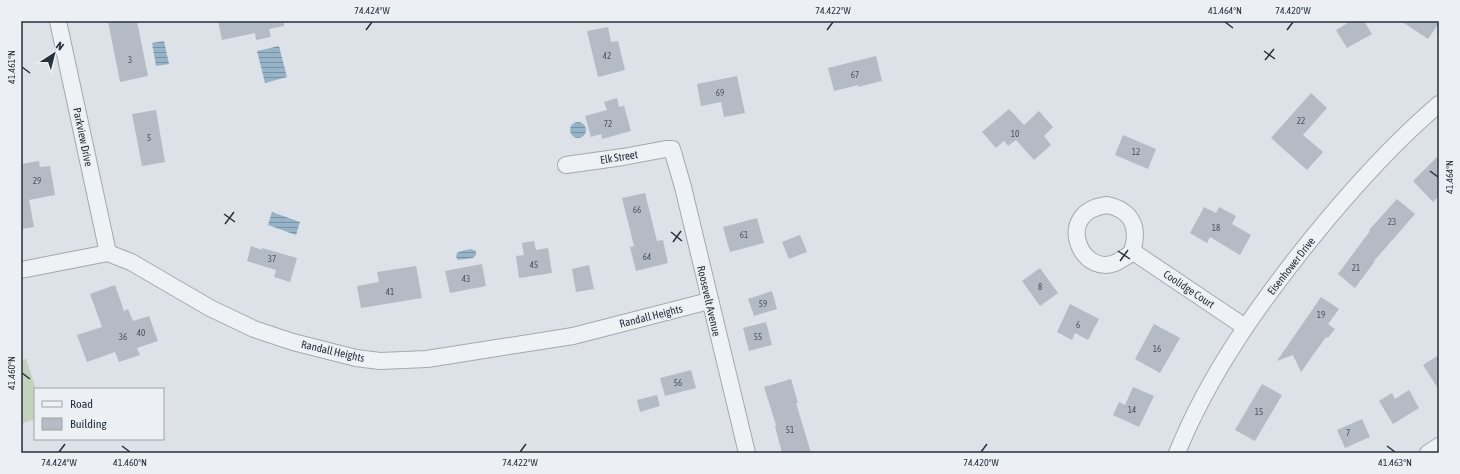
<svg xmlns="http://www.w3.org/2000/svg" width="1460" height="474" viewBox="0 0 1460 474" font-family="'Asap Condensed',sans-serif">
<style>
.pitch{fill:#c4d1bd}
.water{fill:url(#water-rules)}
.building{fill:#b4bbc4}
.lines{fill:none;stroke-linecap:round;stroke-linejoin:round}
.street-casing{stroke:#a2a9b1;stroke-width:18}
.street{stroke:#eff2f5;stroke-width:16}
.ticks{fill:none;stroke:#26313d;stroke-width:1.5}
.labels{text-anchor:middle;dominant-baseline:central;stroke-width:3.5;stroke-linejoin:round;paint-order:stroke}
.number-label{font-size:9px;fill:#4a545f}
.street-label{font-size:11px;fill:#26313d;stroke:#ecf0f5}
.neatline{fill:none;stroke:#26313d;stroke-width:1.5}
.ticks-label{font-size:10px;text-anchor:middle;fill:#26313d}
</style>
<defs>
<pattern id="water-rules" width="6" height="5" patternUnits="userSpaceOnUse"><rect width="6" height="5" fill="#96b3c8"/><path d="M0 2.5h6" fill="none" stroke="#7a92a4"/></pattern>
</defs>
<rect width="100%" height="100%" fill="#dce2e7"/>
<path class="pitch" d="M 26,359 L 36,389 L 35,389 L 35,419 L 21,424 L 21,360 Z"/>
<g class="water">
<path d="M 164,41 L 169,64 L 156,66 L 152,43 Z"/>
<path d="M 279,46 L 287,77 L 265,83 L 257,51 Z"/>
<circle cx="578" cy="130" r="8"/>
<path d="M 272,212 L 300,222 L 296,235 L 268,225 Z"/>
<path d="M 471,249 L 476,251 L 476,255 L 473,258 L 458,260 L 456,257 L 457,253 L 461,251 Z"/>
</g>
<g class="building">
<path d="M 108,21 L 137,21 L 148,76 L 120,82 Z"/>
<path d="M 218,21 L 284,21 L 284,26 L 269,29 L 271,37 L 256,40 L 255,33 L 222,40 Z"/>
<path d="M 1351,21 L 1364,21 L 1372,34 L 1347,48 L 1336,30 Z"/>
<path d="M 1401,21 L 1439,21 L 1439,23 L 1428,39 Z"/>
<path d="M 608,27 L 611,42 L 618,41 L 625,70 L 598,77 L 587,31 Z"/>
<path d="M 876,56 L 882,81 L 858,87 L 858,85 L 834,91 L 828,68 Z"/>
<path d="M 737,76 L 745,113 L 724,117 L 721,102 L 701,106 L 697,84 Z"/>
<path d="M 1311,93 L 1327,108 L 1303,135 L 1323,152 L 1307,170 L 1271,138 Z"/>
<path d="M 617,98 L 619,107 L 624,106 L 631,131 L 602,139 L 601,134 L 591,137 L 585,116 L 607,110 L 604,102 Z"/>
<path d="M 1009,109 L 1024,125 L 1039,111 L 1053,127 L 1044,136 L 1051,145 L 1034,160 L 1016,140 L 1008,146 L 1004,141 L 996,148 L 982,132 Z"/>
<path d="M 156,110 L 165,162 L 142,166 L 132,114 Z"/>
<path d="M 1123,135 L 1156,149 L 1148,169 L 1115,155 Z"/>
<path d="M 1439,155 L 1439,196 L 1433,202 L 1413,181 Z"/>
<path d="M 39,161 L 40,167 L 50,166 L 55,195 L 29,200 L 34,227 L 21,229 L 21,164 Z"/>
<path d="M 645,193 L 657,241 L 663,240 L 668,263 L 636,271 L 630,247 L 634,246 L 622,198 Z"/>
<path d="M 1397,199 L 1415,214 L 1374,261 L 1375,261 L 1355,288 L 1338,274 L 1370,231 L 1369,230 Z"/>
<path d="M 1204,207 L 1216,213 L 1219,207 L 1236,216 L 1232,224 L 1251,235 L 1240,255 L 1210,237 L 1207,243 L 1190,233 Z"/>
<path d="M 757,218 L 764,243 L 730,252 L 723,227 Z"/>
<path d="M 800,235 L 807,252 L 789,259 L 782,242 Z"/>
<path d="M 534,241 L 536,250 L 548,248 L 552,273 L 519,278 L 516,256 L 524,255 L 522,243 Z"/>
<path d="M 251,246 L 262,250 L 262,248 L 297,258 L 290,282 L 274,277 L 276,270 L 247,261 Z"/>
<path d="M 482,264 L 486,286 L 450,293 L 445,271 Z"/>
<path d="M 589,265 L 594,289 L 576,292 L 572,269 Z"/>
<path d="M 416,266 L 422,298 L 361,308 L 357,286 L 379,282 L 377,272 Z"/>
<path d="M 1040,268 L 1058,293 L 1040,306 L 1022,281 Z"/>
<path d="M 115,285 L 124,311 L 128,309 L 133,321 L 149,316 L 158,341 L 137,348 L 140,355 L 119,362 L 115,352 L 87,362 L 77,335 L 102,327 L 90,294 Z"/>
<path d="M 772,291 L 777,309 L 754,316 L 748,299 Z"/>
<path d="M 1321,297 L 1339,309 L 1328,324 L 1335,329 L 1328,338 L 1326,337 L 1301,372 L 1293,355 L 1277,361 Z"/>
<path d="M 1070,304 L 1099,319 L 1088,340 L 1075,333 L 1072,340 L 1057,332 Z"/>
<path d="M 766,322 L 772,345 L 749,351 L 743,328 Z"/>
<path d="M 1154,324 L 1180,338 L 1160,373 L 1135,359 Z"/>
<path d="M 1439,355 L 1439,390 L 1423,365 Z"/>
<path d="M 691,370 L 696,388 L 665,396 L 660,378 Z"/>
<path d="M 791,379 L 798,403 L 796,403 L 811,453 L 782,453 L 775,426 L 776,425 L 764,387 Z"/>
<path d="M 1262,384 L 1282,395 L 1255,441 L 1235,430 Z"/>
<path d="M 1133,387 L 1154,396 L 1139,427 L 1113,415 L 1119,402 L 1125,405 Z"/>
<path d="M 1409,390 L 1419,408 L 1393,424 L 1379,401 L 1392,393 L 1395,399 Z"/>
<path d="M 657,395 L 660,406 L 640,412 L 637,400 Z"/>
<path d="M 1362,419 L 1370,437 L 1345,448 L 1337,430 Z"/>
</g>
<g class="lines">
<g class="street-casing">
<g id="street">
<path d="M 58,21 L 108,253"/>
<path d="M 566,165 L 623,157 L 666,149 L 672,149 L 683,187 L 747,453"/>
<path d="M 1107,205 C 1131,210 1139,226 1133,248 C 1132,254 1127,256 1122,259 C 1084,286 1050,212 1107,205 Z"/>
<path d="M 1132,251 L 1245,327"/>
<path d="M 21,270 L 108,253 L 131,262 L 210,308 L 254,329 L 293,342 L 356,358 L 380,361 L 427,359 L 573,336 L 709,301"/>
<path d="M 1177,453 C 1209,374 1259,304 1312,238 C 1351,190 1392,144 1439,104"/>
<path d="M 1428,453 L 1439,446"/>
</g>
</g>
<use href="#street" class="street"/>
</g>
<path class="ticks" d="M 1225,22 L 1233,28M 366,30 L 372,22M 827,30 L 833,22M 1287,30 L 1293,22M 1264,51 L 1275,59M 1265,60 L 1274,49M 22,67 L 30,73M 1430,171 L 1438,177M 224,214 L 235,222M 225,224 L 234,212M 671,232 L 682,241M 673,242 L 681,231M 1118,251 L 1130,259M 1120,261 L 1128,250M 22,373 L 30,379M 122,446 L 130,452M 1387,446 L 1395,452M 59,452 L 65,444M 520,452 L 526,444M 981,452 L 987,444"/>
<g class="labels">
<g class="number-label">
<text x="607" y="56">42</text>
<text x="130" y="60">3</text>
<text x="855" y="75">67</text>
<text x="720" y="93">69</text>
<text x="1301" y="121">22</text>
<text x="608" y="124">72</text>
<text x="1015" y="134">10</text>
<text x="149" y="138">5</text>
<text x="1136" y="152">12</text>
<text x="37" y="181">29</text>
<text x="637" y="210">66</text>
<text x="1392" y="222">23</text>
<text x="1216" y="228">18</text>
<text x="744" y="235">61</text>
<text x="647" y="257">64</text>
<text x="272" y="259">37</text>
<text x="534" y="265">45</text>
<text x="1356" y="268">21</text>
<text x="466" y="279">43</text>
<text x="1040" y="287">8</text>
<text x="390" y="292">41</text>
<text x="763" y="304">59</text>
<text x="1321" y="315">19</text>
<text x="1078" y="325">6</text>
<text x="141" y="333">40</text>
<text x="123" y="337">36</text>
<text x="758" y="337">55</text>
<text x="1157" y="349">16</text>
<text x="678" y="383">56</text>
<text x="1132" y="410">14</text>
<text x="1259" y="412">15</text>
<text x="790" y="430">51</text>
<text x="1348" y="433">7</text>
</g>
<g class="street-label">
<text transform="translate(83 137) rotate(78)">Parkview Drive</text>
<text transform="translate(619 157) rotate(-9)">Elk Street</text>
<text transform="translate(1291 266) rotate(-52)">Eisenhower Drive</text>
<text transform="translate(1189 289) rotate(34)">Coolidge Court</text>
<text transform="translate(709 301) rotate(77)">Roosevelt Avenue</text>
<text transform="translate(651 316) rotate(-14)">Randall Heights</text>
<text transform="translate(333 351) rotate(13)">Randall Heights</text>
</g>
</g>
<rect width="1460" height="474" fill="none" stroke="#ecf0f5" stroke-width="44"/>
<rect x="34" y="388" width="130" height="52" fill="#ecf0f5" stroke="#9da4ab"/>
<rect x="42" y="401" width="20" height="6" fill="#eff2f5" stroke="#9da4ab"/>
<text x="70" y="408" font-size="12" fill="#26313d">Road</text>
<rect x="42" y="418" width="20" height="12" fill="#b4bbc4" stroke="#9da4ab"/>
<text x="70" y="428" font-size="12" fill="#26313d">Building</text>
<g transform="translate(54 54) rotate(36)" stroke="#ecf0f5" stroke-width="3" paint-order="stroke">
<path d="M0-3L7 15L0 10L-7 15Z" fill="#26313d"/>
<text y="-6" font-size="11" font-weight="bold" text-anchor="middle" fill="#26313d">N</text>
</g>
<rect x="22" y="22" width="1416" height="430" class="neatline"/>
<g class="ticks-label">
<text x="372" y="14">74.424°W</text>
<text x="833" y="14">74.422°W</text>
<text x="1225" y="14">41.464°N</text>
<text x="1293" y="14">74.420°W</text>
<text transform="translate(11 67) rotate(-90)" y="4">41.461°N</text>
<text transform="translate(1449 177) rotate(-90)" y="4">41.464°N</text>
<text transform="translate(11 373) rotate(-90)" y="4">41.460°N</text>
<text x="59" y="466">74.424°W</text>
<text x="130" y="466">41.460°N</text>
<text x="520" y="466">74.422°W</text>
<text x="981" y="466">74.420°W</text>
<text x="1395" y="466">41.463°N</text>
</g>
</svg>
